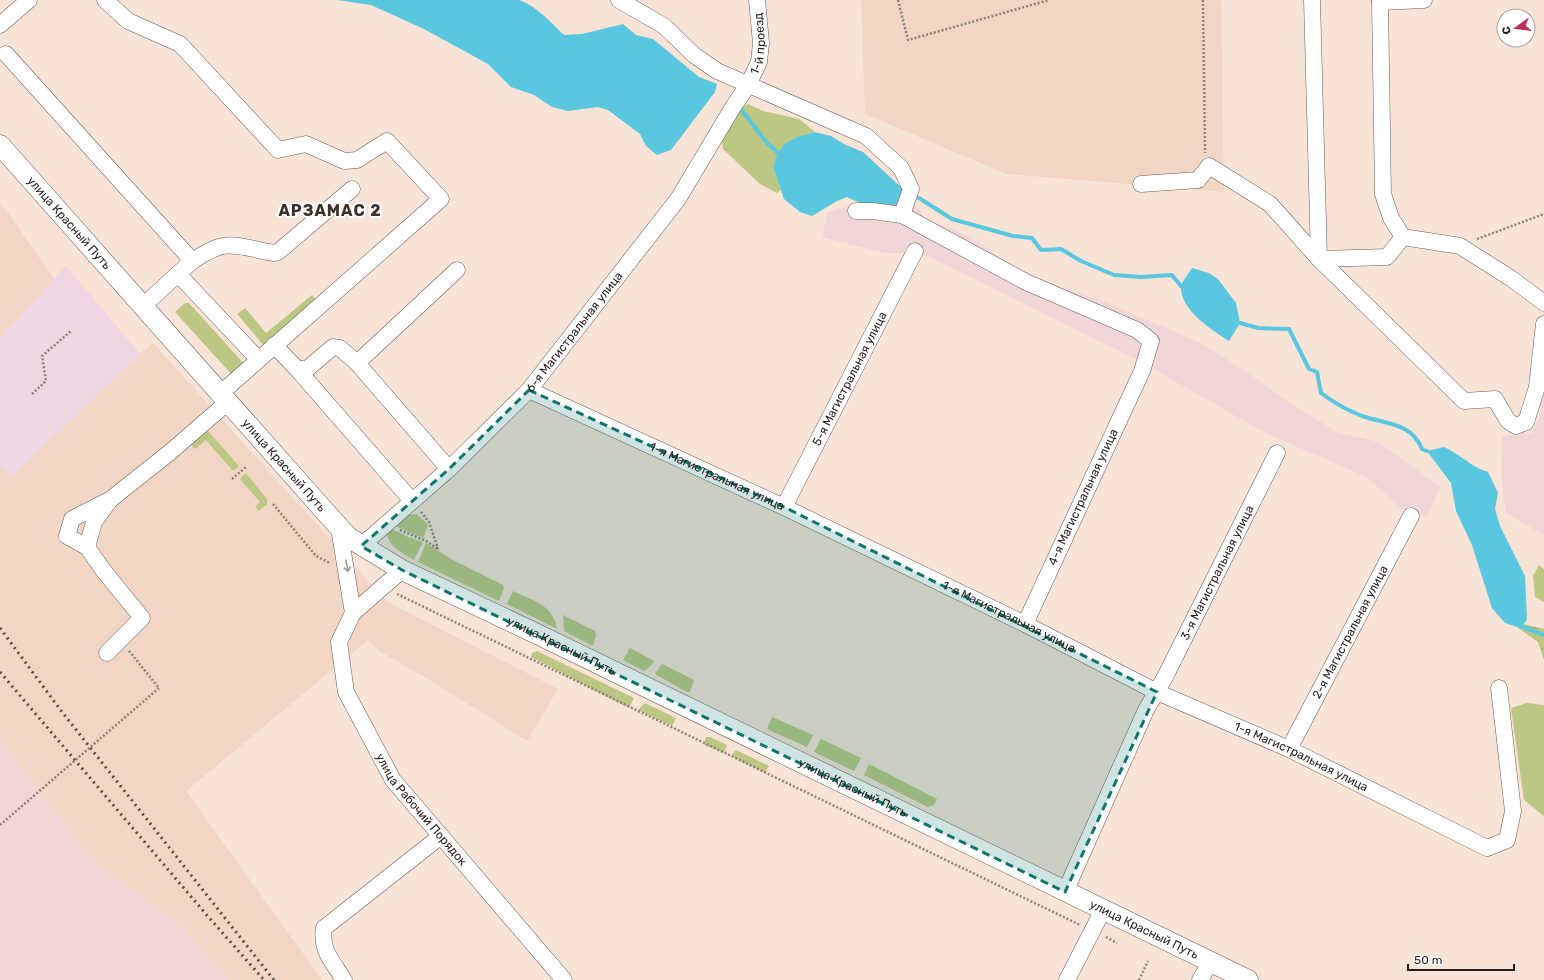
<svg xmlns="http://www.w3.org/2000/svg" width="1544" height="980" viewBox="0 0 1544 980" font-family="Rubik,sans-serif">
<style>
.built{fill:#f1d5c5}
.industrial{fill:#f1d6d8}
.medical{fill:#edd7e3}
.grass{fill:#bcc783}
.wetland{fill:url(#wetland-marsh)}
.water{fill:#58c7df}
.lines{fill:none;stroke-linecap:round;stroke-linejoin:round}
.stream{stroke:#58c7df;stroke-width:4}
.minor-casing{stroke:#6b5a50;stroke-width:17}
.major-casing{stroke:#6b5a50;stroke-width:21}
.path{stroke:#8f8078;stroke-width:2.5;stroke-dasharray:2 2;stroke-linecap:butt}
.minor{stroke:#fff;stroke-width:16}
.major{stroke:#fff;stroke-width:20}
.rail{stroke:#584d47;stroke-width:3;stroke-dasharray:2 4;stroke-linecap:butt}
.path-bridge{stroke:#8f8078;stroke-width:2.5;stroke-dasharray:2 2;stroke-linecap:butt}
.oneway{stroke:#9d9998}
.marked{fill:#0f766e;fill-opacity:0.2;stroke:#0f766e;stroke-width:3;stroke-dasharray:8 5;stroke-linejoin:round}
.labels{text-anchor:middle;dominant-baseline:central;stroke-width:4;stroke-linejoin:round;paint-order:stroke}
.street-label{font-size:12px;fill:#251d19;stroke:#fff}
.district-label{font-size:16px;font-weight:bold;letter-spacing:1px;fill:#3f3027;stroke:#fff}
</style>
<defs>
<pattern id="wetland-marsh" width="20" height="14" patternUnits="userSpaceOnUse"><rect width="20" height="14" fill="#bcc783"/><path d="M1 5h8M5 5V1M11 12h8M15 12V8" fill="none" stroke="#a1aa71"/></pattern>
</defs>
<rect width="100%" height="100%" fill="#f8e3d7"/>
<g class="built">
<path d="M 861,0 L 1221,0 L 1224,192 L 1006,174 L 865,114 Z"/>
<path d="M 0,204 L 7,211 L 54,279 L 66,266 L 140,354 L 153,343 L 387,602 L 558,689 L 527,741 L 428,679 L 381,652 L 368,640 L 186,791 L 322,980 L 0,980 Z"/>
</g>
<g class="industrial">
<path d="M 912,170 L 917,179 L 916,206 L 926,219 L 959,232 L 1030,275 L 1107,303 L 1203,344 L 1257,379 L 1288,402 L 1337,432 L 1378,442 L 1440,487 L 1427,517 L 1401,509 L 1367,477 L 1267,434 L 1134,358 L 927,256 L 901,253 L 885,253 L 822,237 L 828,212 L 860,203 L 896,205 L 904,186 L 898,176 Z"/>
<path d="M 1544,394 L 1544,535 L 1506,513 L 1501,474 L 1502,436 L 1532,433 L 1542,411 L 1536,401 Z"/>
<path d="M 0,740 L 93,861 L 185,929 L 228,980 L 0,980 Z"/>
</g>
<path class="medical" d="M 66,266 L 140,355 L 11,477 L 0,465 L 0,338 Z"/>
<g class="grass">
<path d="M 748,104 L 763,111 L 799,119 L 815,132 C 786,140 787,140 773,167 L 781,190 L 777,193 L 760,184 L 723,149 L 721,136 L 738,109 Z"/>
<path d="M 312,295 L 319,303 L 266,348 L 237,314 L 245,308 L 266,333 Z"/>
<path d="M 185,303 L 189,303 L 246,366 L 234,377 L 175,312 Z"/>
<path d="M 208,431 L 239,466 L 233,471 L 206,440 L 195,449 L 190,444 L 204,432 Z"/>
<path d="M 246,473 L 267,499 L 267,504 L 259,511 L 255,507 L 260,502 L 240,479 Z"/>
<path d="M 417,514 L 428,525 L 423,538 L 395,526 L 407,515 Z"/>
<path d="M 392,529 L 408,537 L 423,542 L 414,560 C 404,554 389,547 387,534 Z"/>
<path d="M 426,543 L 453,560 L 503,585 L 504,588 L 499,601 L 418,562 Z"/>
<path d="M 1539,565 L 1544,569 L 1544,602 L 1535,597 L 1533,576 Z"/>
<path d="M 513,591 C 533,601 553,604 557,629 L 507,604 Z"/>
<path d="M 563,615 L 595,631 L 596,635 L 593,646 L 564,631 Z"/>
<path d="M 630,648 L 654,661 L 651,666 L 644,671 L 623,660 Z"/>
<path d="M 537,651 L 634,698 L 629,708 L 531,657 L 532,653 Z"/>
<path d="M 662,664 L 694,680 L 690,692 L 687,692 L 655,674 Z"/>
<path d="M 645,703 L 676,718 L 672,726 L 638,710 Z"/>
<path d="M 1527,703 L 1544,705 L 1544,816 L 1524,800 L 1511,708 Z"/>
<path d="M 772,717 L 813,735 L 807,747 L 767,729 Z"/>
<path d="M 706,737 L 710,737 L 727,745 L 724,753 L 704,745 Z"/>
<path d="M 821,739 L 861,758 L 854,771 L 814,752 Z"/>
<path d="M 736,750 L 769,766 L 765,773 L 731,756 Z"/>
<path d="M 869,764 L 937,799 L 934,805 L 928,807 L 864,775 Z"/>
</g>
<path class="wetland" d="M 1524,624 L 1544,629 L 1544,660 L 1538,642 L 1517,627 Z"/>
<g class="water">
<path d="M 337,0 L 519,0 C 538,7 550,22 564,35 L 582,34 L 623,24 L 636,35 L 653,39 L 699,77 L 717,84 L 715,92 L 671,150 L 657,155 L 646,146 L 640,134 L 608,110 L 598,107 L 568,111 L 552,107 L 534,95 L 511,87 L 488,64 L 424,29 L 371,5 Z"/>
<path d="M 815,132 L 831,136 L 844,144 L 863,152 L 903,189 L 896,205 C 878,207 863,205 847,197 L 837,201 L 812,216 L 800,212 L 784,199 L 773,167 L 778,153 L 786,143 L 797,137 Z"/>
<path d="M 1192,268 L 1209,273 L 1218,279 L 1236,303 L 1240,323 L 1229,341 C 1212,330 1180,310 1181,287 C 1182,281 1189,273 1192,268 Z"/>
<path d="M 1444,447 C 1460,454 1471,467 1488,472 L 1498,493 L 1495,509 L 1500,526 L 1525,576 L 1527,619 L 1524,624 L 1517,627 L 1505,623 L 1492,608 L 1472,545 L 1456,511 L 1451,483 L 1427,451 Z"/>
</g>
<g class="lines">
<g class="stream">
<path d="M 741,109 L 766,142 L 778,153"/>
<path d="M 919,198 L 952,219 L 1013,236 L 1032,238 L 1041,250 L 1061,249 L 1081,261 L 1114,275 L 1141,277 L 1172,275 L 1181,286"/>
<path d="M 1240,323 L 1258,328 L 1289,329 L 1309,369 L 1317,372 L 1321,393 C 1334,403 1347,410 1362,416 C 1385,424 1411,422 1422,449 L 1427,451"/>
<path d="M 1520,626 L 1544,635"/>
</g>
<g class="minor-casing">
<g id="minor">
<path d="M 105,0 L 128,21 L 180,44 L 278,150 L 306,144 L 344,161 L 357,160 L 387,141 L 441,199 L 221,393"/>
<path d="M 619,0 L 664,26 L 694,55 L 717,71 L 866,136 L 901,168 L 911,189 L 902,215 L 873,211 L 856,211"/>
<path d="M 1312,0 L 1319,259 L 1464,401 L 1495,399 L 1508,421 L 1516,426 L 1526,422 L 1537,387 L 1544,380"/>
<path d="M 1380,0 L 1383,194 L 1391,218 L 1403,237 L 1460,246 L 1512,279 L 1544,303"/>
<path d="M 1380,2 L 1424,0"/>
<path d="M 0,25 L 29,0"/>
<path d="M 6,54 L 187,255 L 190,263 L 143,306"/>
<path d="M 1141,184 L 1198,180 L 1209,166 L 1270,204 L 1319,259 L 1387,257 L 1403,237"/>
<path d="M 902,215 L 1026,282 L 1137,330 L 1151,341 L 1142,371 L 1025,624"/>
<path d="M 190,263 C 227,236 233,246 274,253 L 278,252 L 352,189"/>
<path d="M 178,274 L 258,359"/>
<path d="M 274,345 L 297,369 L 307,369 L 333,347 L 340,348 L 357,363"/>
<path d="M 297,369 L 412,501"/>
<path d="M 1537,387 L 1544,324"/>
<path id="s1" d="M 529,390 L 784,507 L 1025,624 L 1157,692 L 1289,749 L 1487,848 L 1507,840 L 1513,811 L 1499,688"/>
<path d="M 449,469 L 357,363 L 457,270"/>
<path id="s2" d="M 784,507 L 915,251"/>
<path d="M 339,528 L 353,613"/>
<path id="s3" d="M 361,546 L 449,469 L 529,390 L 678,199 L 733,107 L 748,85 L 759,62 L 761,43 L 757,0"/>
<path d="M 87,547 L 94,522 L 110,500"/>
<path id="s4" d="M 402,570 L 353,613 L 339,642 L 346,692 L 393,780 L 564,980"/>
<path d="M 107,653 L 142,618 L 103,570 L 87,547 L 67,536 L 72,519 L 111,499 L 169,453 L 228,402"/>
<path id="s5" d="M 1289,749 L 1411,516"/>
<path id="s6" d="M 1065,892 L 1146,710 L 1165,677 L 1277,453"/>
<path d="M 344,980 C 333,962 320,950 324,928 L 441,836"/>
<path d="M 1067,980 L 1103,910"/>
<path d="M 1200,980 L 1211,961"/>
</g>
</g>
<g class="major-casing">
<g id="major">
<path id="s7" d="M 0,145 L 321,507 L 348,537 L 402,570 L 535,633 L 1248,980"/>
</g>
</g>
<g class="path">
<path d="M 898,0 L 908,40 L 1049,0"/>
<path d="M 1203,0 L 1205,153"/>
<path d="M 1477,239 L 1544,214"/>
<path d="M 32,394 L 46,381 L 42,356 L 71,331"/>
<path d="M 232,479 L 246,467"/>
<path d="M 273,504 L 316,556 L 330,563"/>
<path d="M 421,512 L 429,522 L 438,549"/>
<path d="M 400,530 L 426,541 L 438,549"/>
<path d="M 397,594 L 1080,925"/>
<path d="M 129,651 L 159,688"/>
<path d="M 1106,937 L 1117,943"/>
<path d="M 1139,980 L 1148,961"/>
</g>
<use href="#minor" class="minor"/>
<use href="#major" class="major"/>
<g class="rail">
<path d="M 0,628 L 62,712 L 274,980"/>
<path d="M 0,672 L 205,913 L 264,980"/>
</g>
<path class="path-bridge" d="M 0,825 L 159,688"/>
</g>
<defs><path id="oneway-shaft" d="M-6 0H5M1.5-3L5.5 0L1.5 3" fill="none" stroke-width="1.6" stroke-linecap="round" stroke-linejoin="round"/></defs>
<use class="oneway" href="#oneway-shaft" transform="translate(347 566) rotate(79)"/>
<path class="marked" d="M 529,390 L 784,507 L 1157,692 L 1065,892 L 402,570 L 361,546 L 449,469 Z"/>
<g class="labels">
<g class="street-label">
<text stroke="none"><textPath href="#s3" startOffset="649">1-й проезд</textPath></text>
<text stroke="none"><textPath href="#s7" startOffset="104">улица Красный Путь</textPath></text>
<text stroke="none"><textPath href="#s3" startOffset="303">6-я Магистральная улица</textPath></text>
<text stroke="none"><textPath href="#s2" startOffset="144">5-я Магистральная улица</textPath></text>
<text stroke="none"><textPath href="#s7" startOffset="428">улица Красный Путь</textPath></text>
<text stroke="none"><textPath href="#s1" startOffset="207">1-я Магистральная улица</textPath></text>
<text transform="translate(1083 497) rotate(-65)">4-я Магистральная улица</text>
<text stroke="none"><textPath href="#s6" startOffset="354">3-я Магистральная улица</textPath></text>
<text stroke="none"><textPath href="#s1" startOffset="531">1-я Магистральная улица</textPath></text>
<text stroke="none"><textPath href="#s5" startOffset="132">2-я Магистральная улица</textPath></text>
<text stroke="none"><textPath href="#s7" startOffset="764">улица Красный Путь</textPath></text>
<text stroke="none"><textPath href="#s1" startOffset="855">1-я Магистральная улица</textPath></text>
<text stroke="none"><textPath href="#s7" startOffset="1088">улица Красный Путь</textPath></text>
<text stroke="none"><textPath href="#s4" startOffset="288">улица Рабочий Порядок</textPath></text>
<text stroke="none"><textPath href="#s7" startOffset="1412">улица Красный Путь</textPath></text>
</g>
<g class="district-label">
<text x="330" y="210">АРЗАМАС 2</text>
</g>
</g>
<g transform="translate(1516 28) rotate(256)"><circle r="19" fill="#ffffff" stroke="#a8a5a3"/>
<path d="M0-3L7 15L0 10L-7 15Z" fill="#bd2d55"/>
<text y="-6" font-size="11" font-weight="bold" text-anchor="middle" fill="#251d19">С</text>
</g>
<path d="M1408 964v6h106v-6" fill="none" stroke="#251d19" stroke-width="2"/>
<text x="1414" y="964" font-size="12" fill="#251d19" stroke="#ffffff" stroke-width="3" paint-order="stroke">50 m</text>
</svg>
